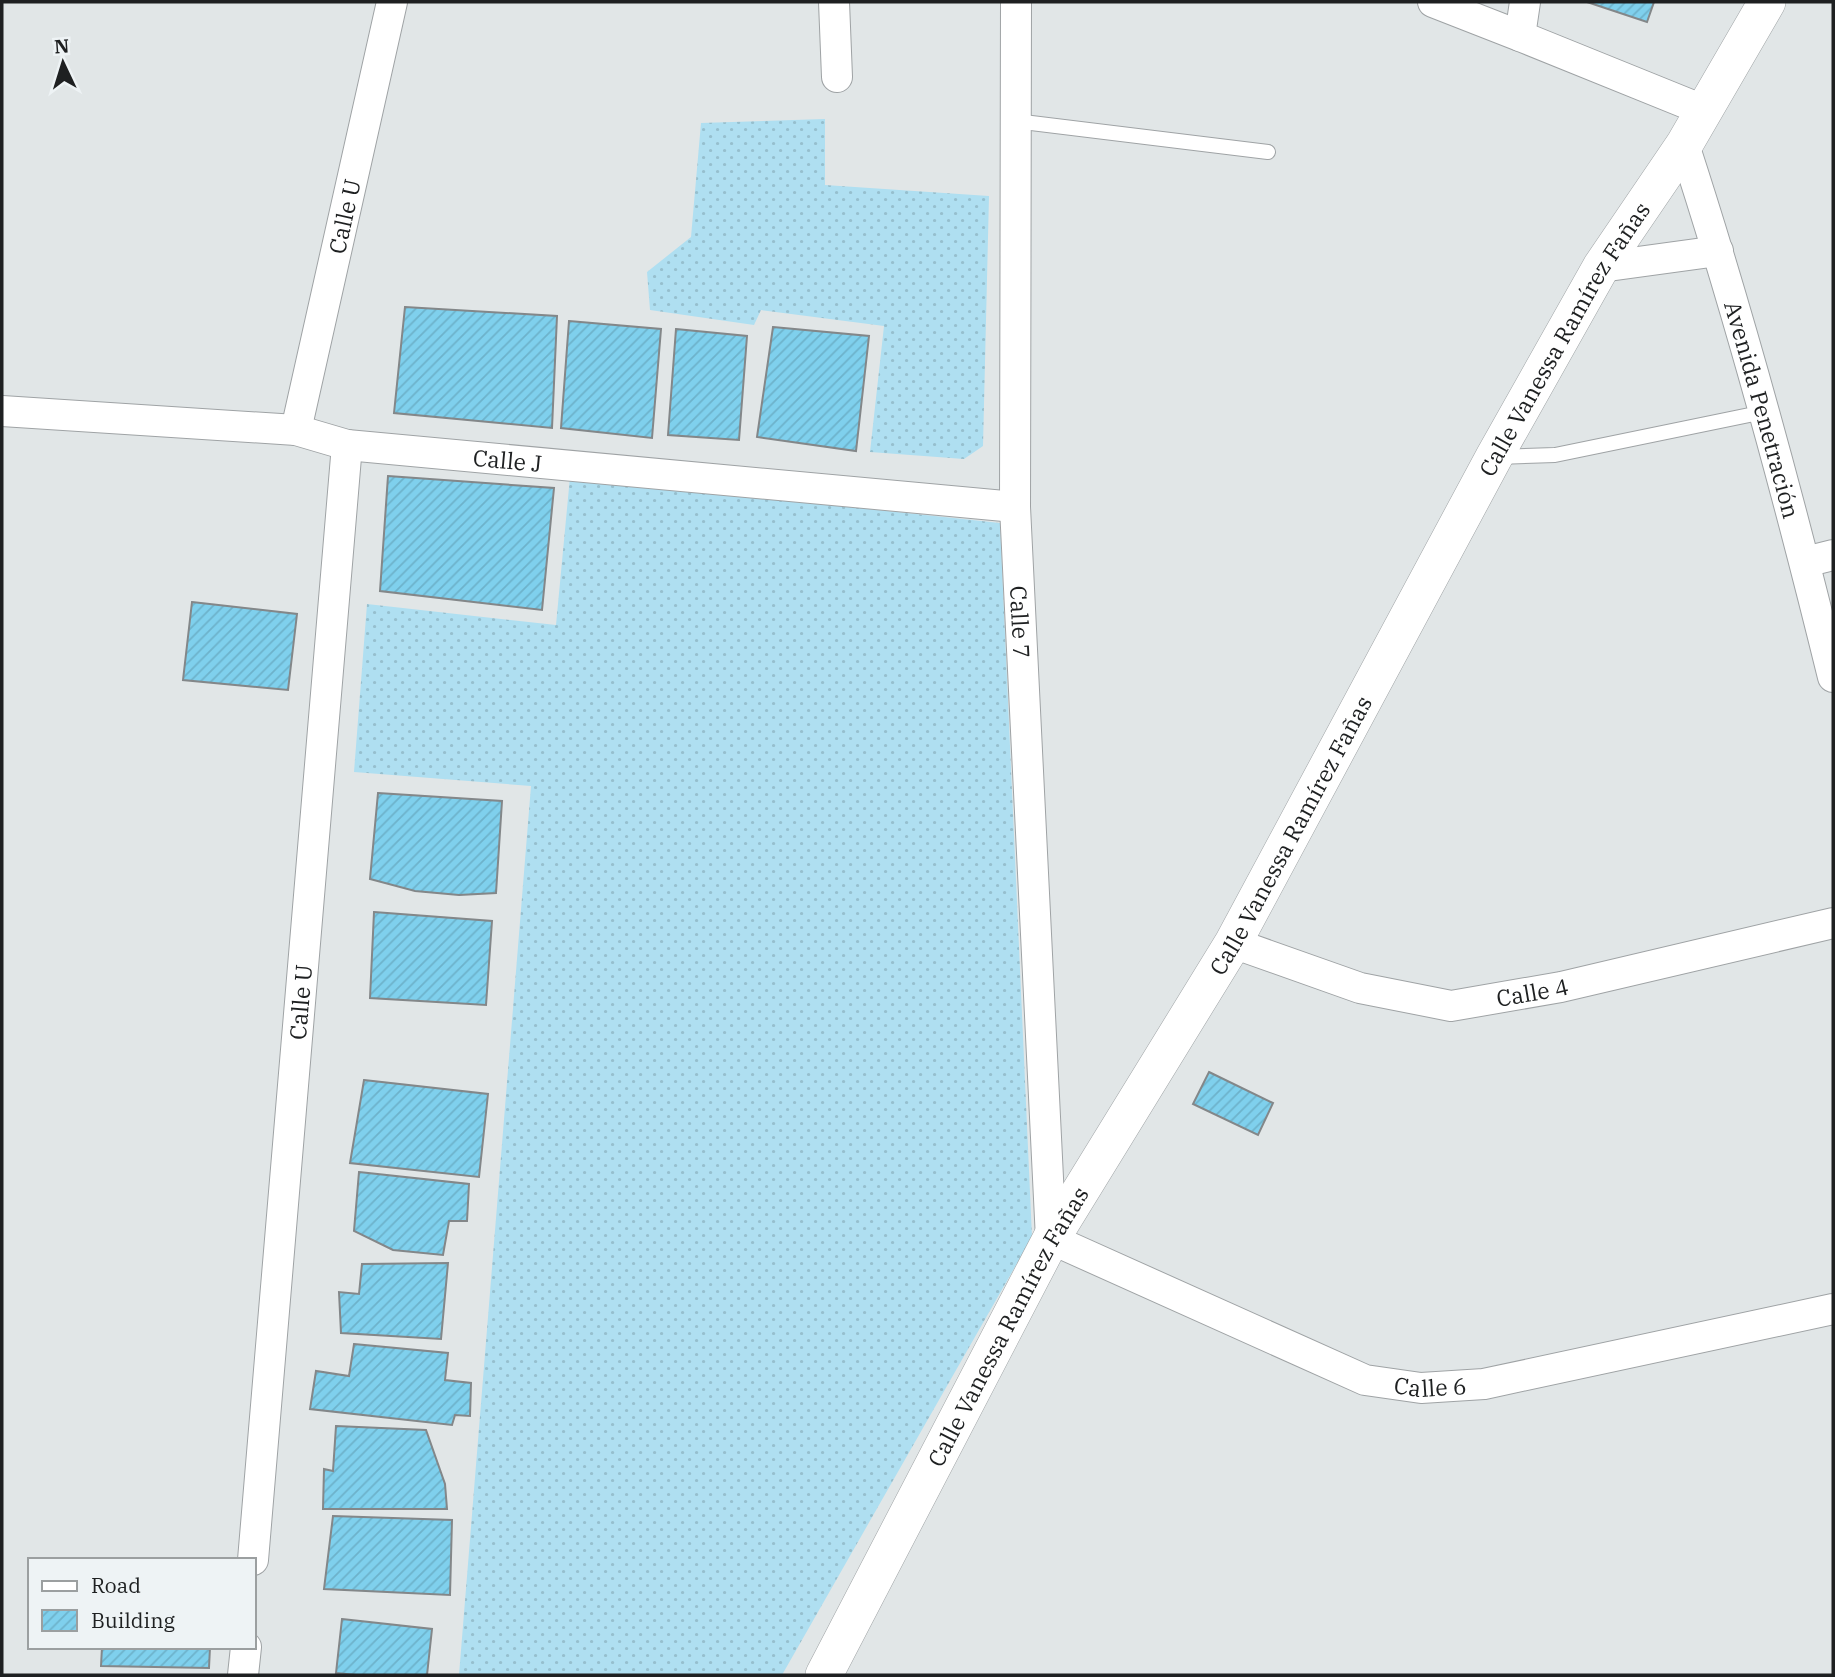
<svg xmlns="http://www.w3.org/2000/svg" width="1835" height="1677" viewBox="0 0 1835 1677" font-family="'IBM Plex Serif',serif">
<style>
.grass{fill:url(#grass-dots)}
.building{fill:url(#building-hatch);stroke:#838789;stroke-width:2}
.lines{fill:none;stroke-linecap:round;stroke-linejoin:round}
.service-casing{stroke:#9fa3a5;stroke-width:16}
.minor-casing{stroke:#9fa3a5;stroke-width:32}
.tertiary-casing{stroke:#9fa3a5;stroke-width:38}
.service{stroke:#fff;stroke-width:14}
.minor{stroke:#fff;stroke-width:30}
.tertiary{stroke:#fff;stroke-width:37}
.labels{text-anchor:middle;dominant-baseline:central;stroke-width:5;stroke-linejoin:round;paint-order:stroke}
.street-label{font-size:23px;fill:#1e2021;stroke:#eef3f5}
</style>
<defs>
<pattern id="grass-dots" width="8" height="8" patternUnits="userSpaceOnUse" patternTransform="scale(1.75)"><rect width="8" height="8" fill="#afdff1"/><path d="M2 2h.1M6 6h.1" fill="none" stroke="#96bfce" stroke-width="1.8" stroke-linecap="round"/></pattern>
<pattern id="building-hatch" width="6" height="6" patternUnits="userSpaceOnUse" patternTransform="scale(1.75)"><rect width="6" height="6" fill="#7fd0ed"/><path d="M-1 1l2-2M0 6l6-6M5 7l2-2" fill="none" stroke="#6db2cb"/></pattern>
</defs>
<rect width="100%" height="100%" fill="#e1e6e7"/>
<g class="grass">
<path d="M 825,119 L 825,185 L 989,196 L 983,446 L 964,459 L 870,452 L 884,326 L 761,310 L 754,325 L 650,310 L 647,272 L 691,237 L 701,123 Z"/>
<path d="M 570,477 L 1000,523 L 1032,1237 L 782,1675 L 459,1675 L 531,786 L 354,772 L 367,604 L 556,625 Z"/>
</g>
<g class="building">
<path d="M 1587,2 L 1654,2 L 1647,22 Z"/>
<path d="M 405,307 L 557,316 L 552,428 L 394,413 Z"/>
<path d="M 569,321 L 661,329 L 652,438 L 561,428 Z"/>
<path d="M 773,327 L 869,336 L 856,451 L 757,437 Z"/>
<path d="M 676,329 L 747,336 L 739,440 L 668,435 Z"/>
<path d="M 388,476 L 554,488 L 542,610 L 380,591 Z"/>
<path d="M 192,602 L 297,614 L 288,690 L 183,680 Z"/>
<path d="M 378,793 L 502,801 L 496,893 L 459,895 L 415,891 L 370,879 Z"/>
<path d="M 374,912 L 492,921 L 486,1005 L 370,998 Z"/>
<path d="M 1209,1072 L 1273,1103 L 1258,1135 L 1193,1104 Z"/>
<path d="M 364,1080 L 488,1094 L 479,1177 L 350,1163 Z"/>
<path d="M 359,1172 L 469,1184 L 467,1221 L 449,1221 L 443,1255 L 393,1250 L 354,1231 Z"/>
<path d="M 448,1263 L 441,1339 L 341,1333 L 339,1292 L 359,1294 L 362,1264 Z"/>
<path d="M 354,1344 L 448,1353 L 445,1380 L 471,1383 L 470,1416 L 455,1415 L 452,1425 L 310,1409 L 316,1371 L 349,1376 Z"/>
<path d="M 336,1426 L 426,1430 L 445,1484 L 447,1509 L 323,1509 L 324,1469 L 333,1471 Z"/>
<path d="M 333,1516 L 452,1520 L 450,1595 L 324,1589 Z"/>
<path d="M 342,1619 L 432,1629 L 427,1675 L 356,1675 L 336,1673 Z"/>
<path d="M 102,1647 L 210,1647 L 209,1668 L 101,1666 Z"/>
</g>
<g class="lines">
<g class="service-casing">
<g id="service">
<path d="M 1015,121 L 1268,152"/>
<path d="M 1497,457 L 1555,455 L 1764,412"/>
</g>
</g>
<g class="minor-casing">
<g id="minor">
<path d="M 834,2 L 837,77"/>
<path id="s1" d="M 1016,2 L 1015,507 L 1051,1239 L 1365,1380 L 1421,1388 L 1484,1384 L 1833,1309"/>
<path d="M 1433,2 L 1520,36"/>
<path d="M 1525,2 L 1520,36 L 1703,110"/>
<path id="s2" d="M 1684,145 C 1741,320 1789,498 1833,677"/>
<path d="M 1601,267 L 1718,251"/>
<path id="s3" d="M 2,411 L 296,430 L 347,445 L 1015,507"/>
<path id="s4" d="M 296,430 L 392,2"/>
<path d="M 1805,562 L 1833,555"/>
<path id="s5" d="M 1233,943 L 1360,988 L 1451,1006 L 1561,987 L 1833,923"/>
<path id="s6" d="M 253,1560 L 347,445"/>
<path d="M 243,1675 L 246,1647"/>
</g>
</g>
<g class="tertiary-casing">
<g id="tertiary">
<path id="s7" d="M 824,1675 L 1051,1239 L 1233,943 L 1494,457 L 1601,267 L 1684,145 L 1767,2"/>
</g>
</g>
<use href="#service" class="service"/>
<use href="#minor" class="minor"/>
<use href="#tertiary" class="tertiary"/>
</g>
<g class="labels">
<g class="street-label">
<text stroke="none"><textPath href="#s4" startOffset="219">Calle U</textPath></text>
<text stroke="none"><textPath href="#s7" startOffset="1528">Calle Vanessa Ramírez Fañas</textPath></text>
<text stroke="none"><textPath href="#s2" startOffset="276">Avenida Penetración</textPath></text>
<text stroke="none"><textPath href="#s3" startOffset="509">Calle J</textPath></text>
<text stroke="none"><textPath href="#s1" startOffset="620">Calle 7</textPath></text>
<text stroke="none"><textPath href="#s7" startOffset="961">Calle Vanessa Ramírez Fañas</textPath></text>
<text stroke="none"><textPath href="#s5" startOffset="310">Calle 4</textPath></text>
<text stroke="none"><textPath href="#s6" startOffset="560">Calle U</textPath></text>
<text stroke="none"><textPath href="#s7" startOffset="394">Calle Vanessa Ramírez Fañas</textPath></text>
<text stroke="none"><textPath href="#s1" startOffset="1648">Calle 6</textPath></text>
</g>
</g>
<rect width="1835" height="1677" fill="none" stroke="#1e2021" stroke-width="7"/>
<rect x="28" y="1558" width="228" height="91" fill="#eef3f5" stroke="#9b9fa0" stroke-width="2"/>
<rect x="42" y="1581" width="35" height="10" fill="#ffffff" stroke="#9b9fa0" stroke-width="2"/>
<text x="91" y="1593" font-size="21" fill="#1e2021">Road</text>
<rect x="42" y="1610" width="35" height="21" fill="url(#building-hatch)" stroke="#9b9fa0" stroke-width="2"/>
<text x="91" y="1628" font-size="21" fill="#1e2021">Building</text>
<g transform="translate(63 63) rotate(356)" stroke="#eef3f5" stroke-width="5" paint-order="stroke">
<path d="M0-5L12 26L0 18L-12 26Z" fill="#1e2021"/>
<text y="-10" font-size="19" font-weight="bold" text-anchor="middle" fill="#1e2021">N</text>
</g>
</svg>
